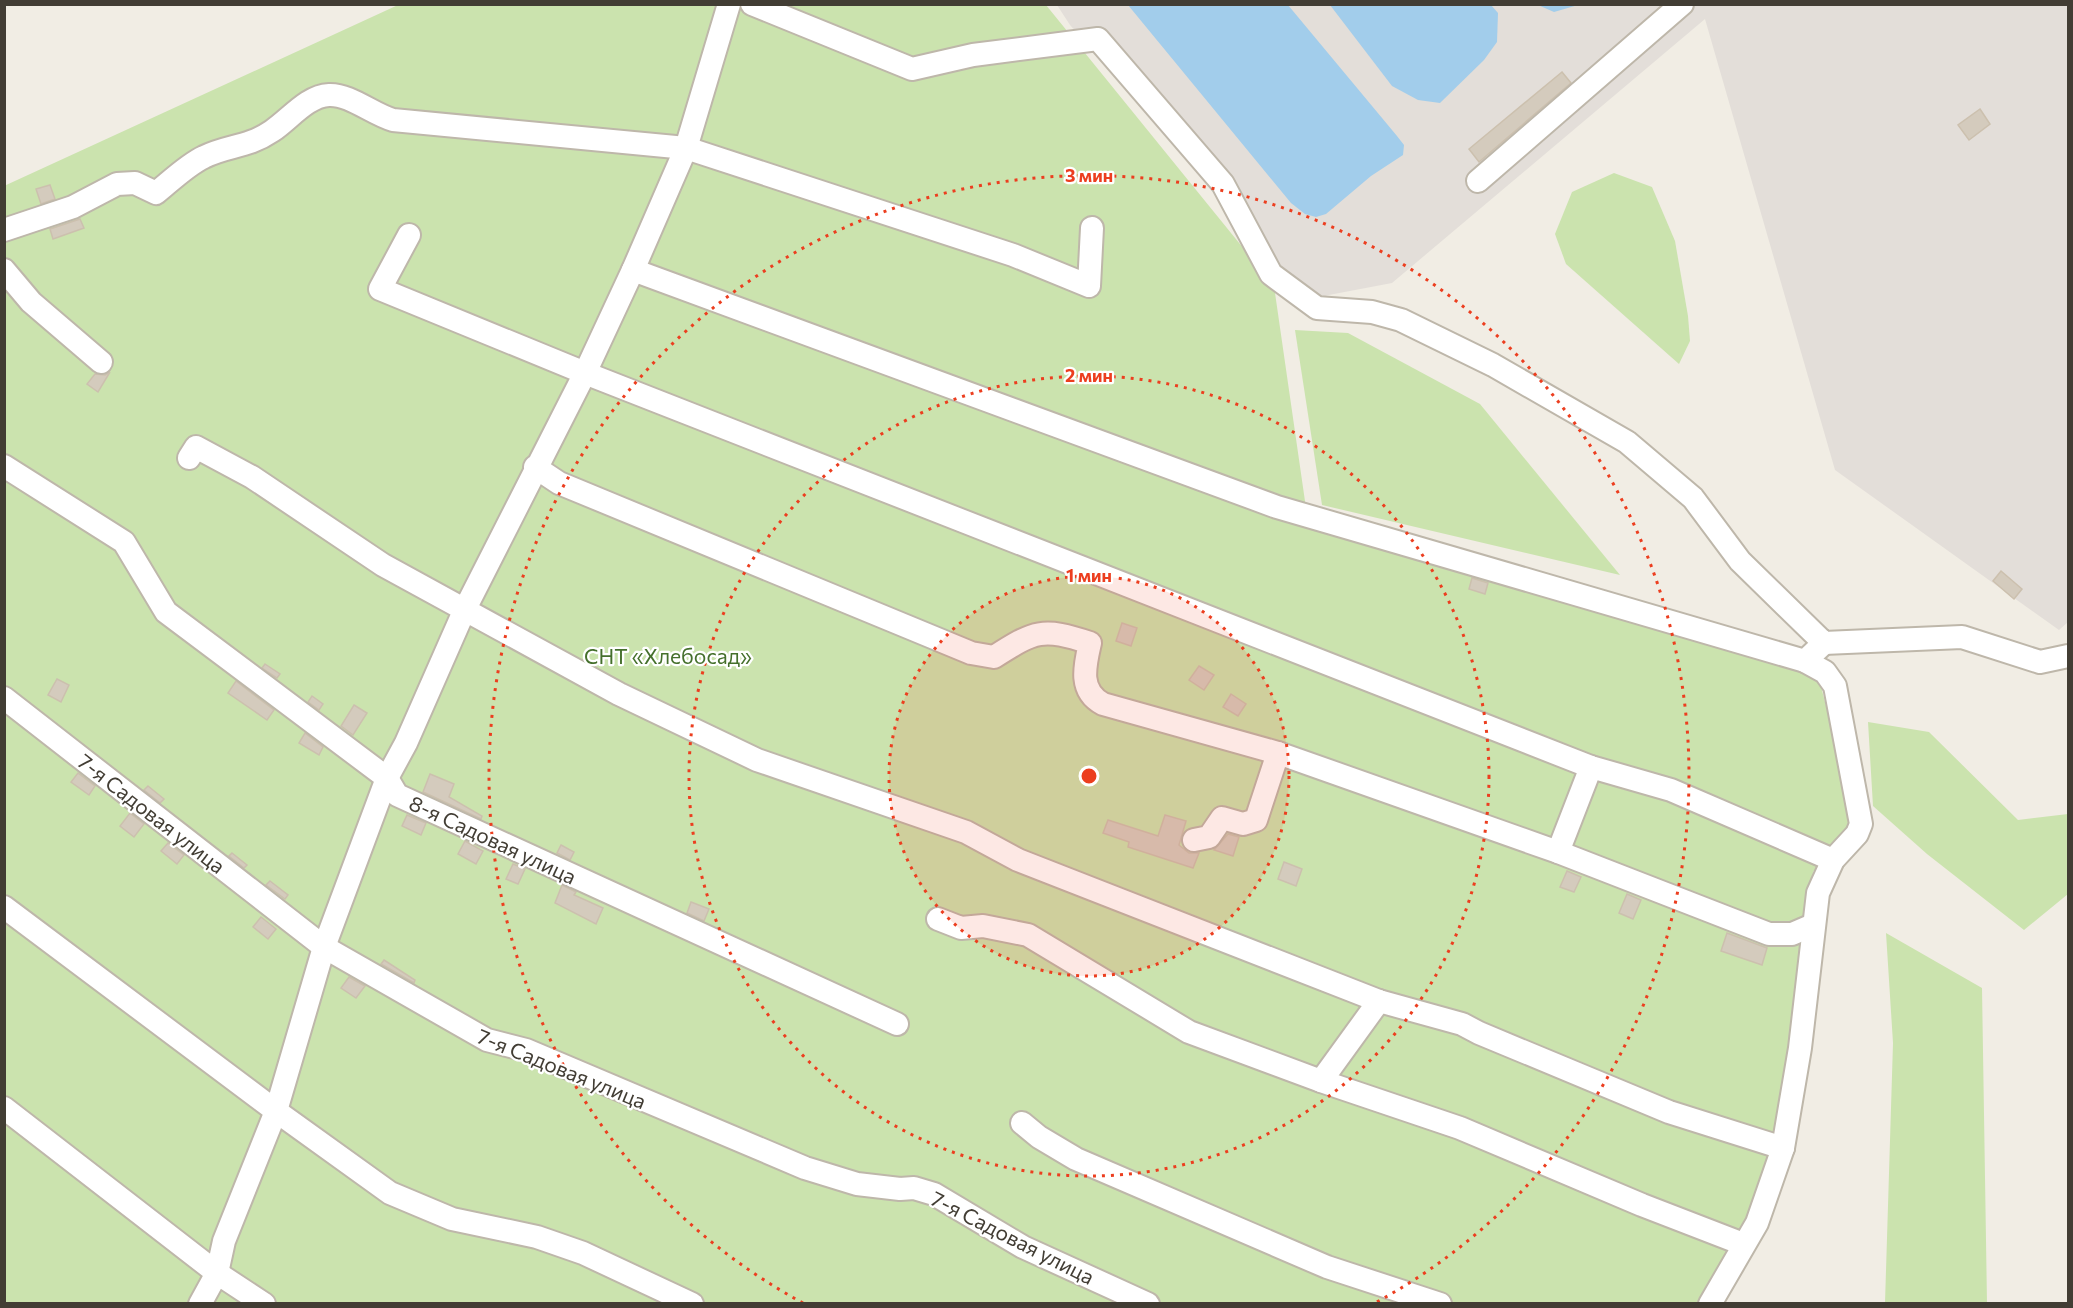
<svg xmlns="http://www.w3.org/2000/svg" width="2073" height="1308" viewBox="0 0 2073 1308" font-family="Commissioner,sans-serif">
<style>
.industrial{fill:#e3ded9}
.green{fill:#cbe3ae}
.water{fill:#a2cdeb}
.building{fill:#d4cbbd;stroke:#ccc0ae;stroke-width:1.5}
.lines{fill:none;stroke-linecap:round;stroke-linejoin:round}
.minor-casing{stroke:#beb7aa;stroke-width:26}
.minor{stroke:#fff;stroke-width:22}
.ring{fill:none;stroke:#ec3e1f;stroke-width:3;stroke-dasharray:3 6}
.labels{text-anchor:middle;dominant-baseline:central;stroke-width:4.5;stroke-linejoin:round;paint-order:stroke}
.park-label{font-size:21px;fill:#45702c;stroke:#fff}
.street-label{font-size:21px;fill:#423d34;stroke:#fff}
.centre{fill:#ec3e1f;stroke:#fff;stroke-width:3}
.ring-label{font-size:18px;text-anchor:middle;font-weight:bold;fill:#ec3e1f;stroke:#fff;stroke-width:4.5;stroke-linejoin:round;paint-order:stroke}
</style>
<rect width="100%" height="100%" fill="#f1ede4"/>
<path class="industrial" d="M 1057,5 L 2068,5 L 2068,622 L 2059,630 L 1835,470 L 1705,19 L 1392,283 L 1297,301 L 1216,190 L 1070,25 Z"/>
<g class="green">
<path d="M 398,5 L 1046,5 L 1274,286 L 1308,522 L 1817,671 L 1857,826 L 1813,872 L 1802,1049 L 1767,1202 L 1708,1303 L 5,1303 L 4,186 Z"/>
<path d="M 1614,173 L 1652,187 L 1675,241 L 1688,316 L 1690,341 L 1679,364 L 1566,264 L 1555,234 L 1572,192 Z"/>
<path d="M 1295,330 L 1348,333 L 1480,404 L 1620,575 L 1322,505 Z"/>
<path d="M 1868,722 L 1929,732 L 2018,820 L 2068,814 L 2068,894 L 2024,930 L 1927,854 L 1873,806 Z"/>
<path d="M 1886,933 L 1982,988 L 1987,1303 L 1885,1303 L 1893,1043 Z"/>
</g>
<g class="water">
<path d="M 1128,5 L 1288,5 L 1397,136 L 1404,145 L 1403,155 L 1371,176 L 1326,214 L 1316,217 L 1305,214 L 1291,203 Z"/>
<path d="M 1330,5 L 1491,5 L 1498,13 L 1497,42 L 1484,60 L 1440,103 L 1418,100 L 1392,86 Z"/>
<path d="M 1538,5 L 1578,5 L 1554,12 Z"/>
</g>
<g class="building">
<path d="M 1562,72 L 1571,83 L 1479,162 L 1469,149 Z"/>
<path d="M 1980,109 L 1990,124 L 1969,140 L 1958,125 Z"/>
<path d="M 50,185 L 55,199 L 41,204 L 36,189 Z"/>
<path d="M 80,219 L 84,228 L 53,239 L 50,229 Z"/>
<path d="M 110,372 L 98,392 L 87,384 L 95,374 L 105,375 Z"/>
<path d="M 2001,571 L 2022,589 L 2014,599 L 1993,581 Z"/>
<path d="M 1472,578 L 1488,583 L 1485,594 L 1469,589 Z"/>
<path d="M 1122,623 L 1137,628 L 1131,646 L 1116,641 Z"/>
<path d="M 265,664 L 280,674 L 277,678 L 262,668 Z"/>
<path d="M 1199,666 L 1214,675 L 1204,690 L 1189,680 Z"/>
<path d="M 57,679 L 69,685 L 61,702 L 48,695 Z"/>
<path d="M 236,681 L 274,710 L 267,720 L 228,693 Z"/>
<path d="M 1231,694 L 1246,704 L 1238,716 L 1223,707 Z"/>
<path d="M 312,696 L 323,704 L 319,710 L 308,702 Z"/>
<path d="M 354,705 L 367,713 L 353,735 L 341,726 Z"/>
<path d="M 305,733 L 323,747 L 319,755 L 299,743 Z"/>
<path d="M 78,773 L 95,786 L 89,795 L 71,782 Z"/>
<path d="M 430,774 L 454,784 L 449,797 L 482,816 L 481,819 L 423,792 Z"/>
<path d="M 148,786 L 164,799 L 160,803 L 144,790 Z"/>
<path d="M 130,813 L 144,824 L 134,837 L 120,826 Z"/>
<path d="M 407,815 L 426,823 L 421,835 L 402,826 Z"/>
<path d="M 1165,815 L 1186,821 L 1179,845 L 1189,853 L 1199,853 L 1193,868 L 1128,847 L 1129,842 L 1103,833 L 1108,820 L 1158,836 Z"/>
<path d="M 1228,834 L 1239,837 L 1233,856 L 1214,850 Z"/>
<path d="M 465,841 L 483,851 L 476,864 L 458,854 Z"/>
<path d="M 168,843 L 184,855 L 177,864 L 161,851 Z"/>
<path d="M 561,845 L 574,852 L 570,860 L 557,853 Z"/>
<path d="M 232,853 L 247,865 L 244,868 L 229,856 Z"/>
<path d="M 1284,862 L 1302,869 L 1296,886 L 1278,879 Z"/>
<path d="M 513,864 L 525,869 L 518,884 L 506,879 Z"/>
<path d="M 1567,871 L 1581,877 L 1574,892 L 1560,887 Z"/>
<path d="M 270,881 L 288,895 L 285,899 L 266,885 Z"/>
<path d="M 562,885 L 576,892 L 574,895 L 603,908 L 596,924 L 555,903 Z"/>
<path d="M 1627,894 L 1641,900 L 1633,919 L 1619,913 Z"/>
<path d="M 691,902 L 709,909 L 704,921 L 687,913 Z"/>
<path d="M 261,917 L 276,929 L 268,939 L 253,927 Z"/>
<path d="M 1727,933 L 1767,948 L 1762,965 L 1721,951 Z"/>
<path d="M 384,960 L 415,980 L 414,983 L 381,964 Z"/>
<path d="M 349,977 L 365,986 L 356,998 L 341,988 Z"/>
</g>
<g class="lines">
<g class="minor-casing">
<g id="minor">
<path d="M 752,4 L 912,69 L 973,55 L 1098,39 L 1223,184 L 1271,274 L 1317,308 L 1372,312 L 1401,320 L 1493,365 L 1627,442 L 1693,498 L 1740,561 L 1824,643 L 1962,637 L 2040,662 L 2068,656"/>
<path d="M 1478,181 L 1682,4"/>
<path d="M 4,230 L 73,207 L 117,184 L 135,183 L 156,193 C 171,181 187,165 204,157 C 228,145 247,148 272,131 C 290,119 307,96 329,95 C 350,94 372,114 393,120 L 686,148 L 1013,255 L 1089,286 L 1092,228"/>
<path d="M 409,235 L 380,289 L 585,373 L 1591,767 L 1671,790 L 1833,860"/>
<path d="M 4,270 L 31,302 L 101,362"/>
<path d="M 633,270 L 1277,507 L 1805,661 L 1824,643"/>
<path d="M 189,458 L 196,447 L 252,477 L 383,565 L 619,694 L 757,760 L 966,832 L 1018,860 L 1379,1001 L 1462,1024 L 1479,1033 L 1669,1112 L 1783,1148"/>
<path d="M 4,466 L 124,542 L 166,612 L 387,778 L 397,795 L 897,1024"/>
<path d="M 535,467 L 559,483 L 971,653 L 994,657 C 1035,631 1042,627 1090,643 C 1085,665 1078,691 1103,704 L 1278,753 L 1558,852 L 1769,934 L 1792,934 L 1813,925"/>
<path d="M 4,698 L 324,947 L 487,1040 L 526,1050 L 805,1168 L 857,1184 L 900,1189 L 914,1188 L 934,1194 L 1023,1247 L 1148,1304"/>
<path d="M 1194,840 L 1209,837 L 1222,818 L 1243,824 L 1256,820 L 1278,753"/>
<path d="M 1558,852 L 1591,767"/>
<path d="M 4,907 L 276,1111 L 390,1193 L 452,1219 L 537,1237 L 583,1253 L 692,1304"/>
<path d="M 938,919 L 961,928 L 983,926 L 1028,935 L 1189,1032 L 1321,1081 L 1460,1128 L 1642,1205 L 1743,1244"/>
<path d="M 1321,1081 L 1379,1001"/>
<path d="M 4,1108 L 217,1273 L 264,1304"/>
<path d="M 1022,1123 L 1039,1137 L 1076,1159 L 1327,1267 L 1440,1304"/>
<path d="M 200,1304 L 217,1273 L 224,1241 L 276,1111 L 324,947 L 387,778 L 406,743 L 465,609 L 585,373 L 633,270 L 686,148 L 729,4"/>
<path d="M 1710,1304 L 1757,1223 L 1783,1148 L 1800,1048 L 1818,893 L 1833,860 L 1857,834 L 1861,824 L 1835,686 L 1825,672 L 1805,661"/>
</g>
</g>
<use href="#minor" class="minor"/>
</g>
<circle cx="1089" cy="776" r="200" fill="#ec3e1f" fill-opacity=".12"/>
<g class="ring">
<circle cx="1089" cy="776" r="200"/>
<circle cx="1089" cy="776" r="400"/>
<path d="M803 1303A600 600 0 1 1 1375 1303"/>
</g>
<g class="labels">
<g class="park-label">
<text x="668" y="655">СНТ «Хлебосад»</text>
</g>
<g class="street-label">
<text transform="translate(152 813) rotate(38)">7-я Садовая улица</text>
<text transform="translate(493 839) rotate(25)">8-я Садовая улица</text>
<text transform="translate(562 1068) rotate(22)">7-я Садовая улица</text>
<text transform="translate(1013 1237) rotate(27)">7-я Садовая улица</text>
</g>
</g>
<circle cx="1089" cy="776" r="9" class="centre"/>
<g class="ring-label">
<text x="1089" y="182">3 мин</text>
<text x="1089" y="382">2 мин</text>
<text x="1089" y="582">1 мин</text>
</g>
<rect width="2073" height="1308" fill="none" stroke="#423d34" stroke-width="12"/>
</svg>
